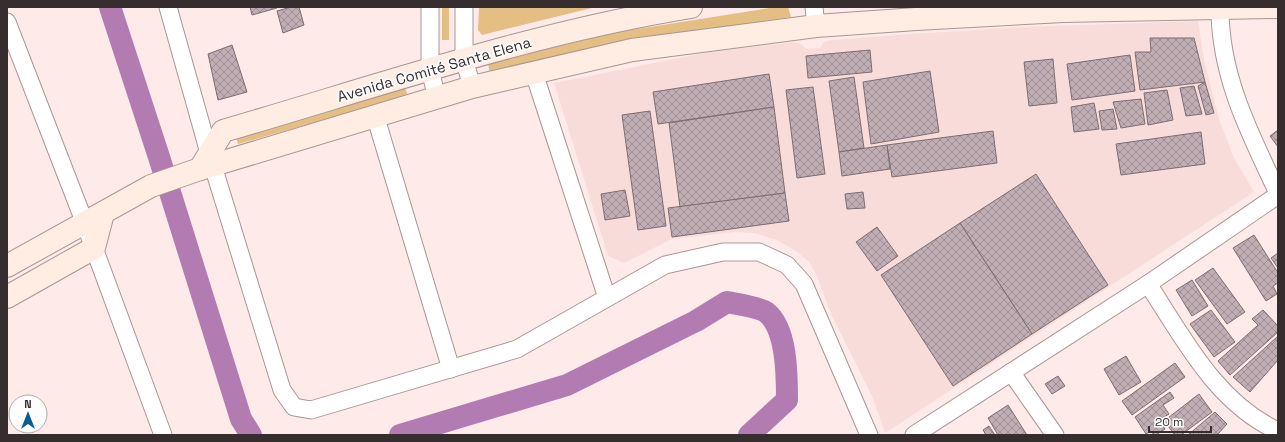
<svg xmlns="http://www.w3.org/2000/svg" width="1285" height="442" viewBox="0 0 1285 442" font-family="'Space Grotesk',sans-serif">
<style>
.built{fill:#f8dcda}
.green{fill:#e4be83}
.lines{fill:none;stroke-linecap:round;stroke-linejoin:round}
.canal{stroke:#b27bb1;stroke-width:22}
.building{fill:url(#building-cross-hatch);stroke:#7d6d72}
.street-casing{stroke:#a89695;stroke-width:19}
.secondary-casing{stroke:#a89695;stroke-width:24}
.street{stroke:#fff;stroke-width:17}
.secondary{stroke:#ffece2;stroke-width:22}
.labels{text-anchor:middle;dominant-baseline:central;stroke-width:3.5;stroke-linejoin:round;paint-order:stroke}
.street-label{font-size:15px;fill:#362e2e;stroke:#fdfdfd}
</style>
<defs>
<pattern id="building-cross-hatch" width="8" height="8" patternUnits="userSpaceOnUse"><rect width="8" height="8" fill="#c0aeb4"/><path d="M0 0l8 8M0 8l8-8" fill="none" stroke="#9d8e93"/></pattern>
</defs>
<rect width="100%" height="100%" fill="#feeae9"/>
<path class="built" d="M 1198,21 L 1204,60 L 1219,119 L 1234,158 L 1254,192 L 885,433 L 872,396 L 832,316 L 816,274 L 809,262 L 796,251 L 777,240 L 754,233 L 736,232 L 672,239 L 624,263 L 608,256 L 554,83 L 709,52 L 794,42 L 801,44 L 806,49 L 820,48 L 824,42 L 832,40 L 910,34 L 1022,27 Z"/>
<g class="green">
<rect x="442" y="7" width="7" height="33"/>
<path d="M 479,7 L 596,7 L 482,35 L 478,30 Z"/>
<path d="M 776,7 L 788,7 L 791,17 L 625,42 L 490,75 L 488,63 L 618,32 Z"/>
<path d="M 404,85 L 408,96 L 238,144 L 235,132 Z"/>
</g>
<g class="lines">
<g class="canal">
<path d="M 110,7 L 159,157 L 241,419 L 251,435"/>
<path d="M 400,435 L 567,385 L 696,321 L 727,302 C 736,304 759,307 766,312 C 787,328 787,375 787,400 L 749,435"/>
</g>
</g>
<g class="building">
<path d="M 250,7 L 276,7 L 277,8 L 252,15 Z"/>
<path d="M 291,7 L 299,7 L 304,25 L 283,33 L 277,11 Z"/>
<path d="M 1150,38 L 1194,38 L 1205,82 L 1140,90 L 1135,52 L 1151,52 Z"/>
<path d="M 232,45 L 247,92 L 218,100 L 208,54 Z"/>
<path d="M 870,50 L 872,72 L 808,78 L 806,56 Z"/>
<path d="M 1130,55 L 1135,91 L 1072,100 L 1067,64 Z"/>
<path d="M 1053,59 L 1057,103 L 1029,106 L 1024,62 Z"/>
<path d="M 930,71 L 939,132 L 871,144 L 863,82 Z"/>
<path d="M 769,74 L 774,107 L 658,124 L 653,92 Z"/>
<path d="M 854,77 L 864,148 L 839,152 L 829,81 Z"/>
<path d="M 1205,82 L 1214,113 L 1206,115 L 1198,86 Z"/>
<path d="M 1194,86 L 1202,114 L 1186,116 L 1180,88 Z"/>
<path d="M 813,87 L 825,174 L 797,178 L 786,90 Z"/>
<path d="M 1167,90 L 1173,120 L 1148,125 L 1144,93 Z"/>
<path d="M 1141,99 L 1145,124 L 1121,128 L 1113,102 Z"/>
<path d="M 1094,103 L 1099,129 L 1074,132 L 1071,107 Z"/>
<path d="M 774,107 L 785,193 L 680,207 L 669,123 Z"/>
<path d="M 1113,109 L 1117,129 L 1102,130 L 1099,111 Z"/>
<path d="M 650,111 L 666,226 L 638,230 L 622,115 Z"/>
<path d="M 1278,130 L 1278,147 L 1270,136 Z"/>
<path d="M 993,131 L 997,163 L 892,177 L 887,145 Z"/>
<path d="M 1201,132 L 1205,164 L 1121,175 L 1116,144 Z"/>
<path d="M 887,145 L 890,169 L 842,176 L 839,152 Z"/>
<path d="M 1036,174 L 1108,285 L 1032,334 L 960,223 Z"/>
<path d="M 625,190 L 630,216 L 605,220 L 601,194 Z"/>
<path d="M 863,192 L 865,208 L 847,209 L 845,194 Z"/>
<path d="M 785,193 L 789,221 L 672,237 L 668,208 Z"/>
<path d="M 960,223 L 1032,334 L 953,386 L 881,275 Z"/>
<path d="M 877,227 L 898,256 L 877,271 L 856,242 Z"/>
<path d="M 1254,235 L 1278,273 L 1278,283 L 1273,286 L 1277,294 L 1266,301 L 1233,248 Z"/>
<path d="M 1278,253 L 1278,268 L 1271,258 Z"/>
<path d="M 1213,268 L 1245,312 L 1227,324 L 1195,280 Z"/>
<path d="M 1192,280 L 1208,306 L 1192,316 L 1176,290 Z"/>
<path d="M 1211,310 L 1235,342 L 1214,357 L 1190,324 Z"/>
<path d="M 1263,310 L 1278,326 L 1278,332 L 1230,375 L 1218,361 L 1258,325 L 1252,319 Z"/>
<path d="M 1278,336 L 1278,360 L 1250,392 L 1233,377 Z"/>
<path d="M 1126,356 L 1141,382 L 1119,395 L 1104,369 Z"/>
<path d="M 1175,363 L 1185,377 L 1132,415 L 1122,401 Z"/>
<path d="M 1058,376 L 1065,386 L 1052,394 L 1045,384 Z"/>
<path d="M 1170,392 L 1174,398 L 1163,405 L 1169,414 L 1159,420 L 1165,429 L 1156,435 L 1154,435 L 1151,431 L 1146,434 L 1135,417 Z"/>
<path d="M 1199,394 L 1212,412 L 1181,435 L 1175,435 L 1164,421 Z"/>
<path d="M 1008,405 L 1027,435 L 998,435 L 988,418 Z"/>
<path d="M 1215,412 L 1227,424 L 1217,435 L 1188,435 Z"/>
<path d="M 989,426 L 995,435 L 986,435 L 983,430 Z"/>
</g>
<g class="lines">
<g class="street-casing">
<g id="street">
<path d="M 168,7 L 209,153 L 282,390 L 294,407 L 311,410 L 517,349 L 665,265 L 723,252 L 759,252 L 787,265 L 804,284 L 869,435"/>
<path d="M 430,7 L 430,70 L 437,98"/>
<path d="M 464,7 L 464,59 L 472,87"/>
<path d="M 814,7 L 816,26"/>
<path d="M 1220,9 C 1220,76 1250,134 1278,193"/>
<path d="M 7,22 L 84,221 L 163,435"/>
<path d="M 534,73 L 607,298"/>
<path d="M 375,115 L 451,369"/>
<path d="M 1148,284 C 1183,337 1216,403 1278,431"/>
<path d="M 1011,372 L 1055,435"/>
<path d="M 914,435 L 1148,284 L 1278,195"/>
</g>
</g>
<g class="secondary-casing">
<g id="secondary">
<path d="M 200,169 L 223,131 C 378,86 531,33 691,7"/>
<path d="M 7,266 L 151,186 L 200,169 L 472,87 L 632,50 L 816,26 L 916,19 L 1063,11 L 1278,7"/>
<path d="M 7,297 L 94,248 L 103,213"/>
</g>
</g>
<use href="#street" class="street"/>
<use href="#secondary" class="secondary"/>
</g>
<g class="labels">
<g class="street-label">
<text transform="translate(434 69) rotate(-16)">Avenida Comité Santa Elena</text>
</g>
</g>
<rect width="1285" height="442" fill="none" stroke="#362e2e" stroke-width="16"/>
<g transform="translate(28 414)"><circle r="19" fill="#fdfdfd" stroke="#adaaaa"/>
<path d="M0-3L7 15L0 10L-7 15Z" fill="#0c5e90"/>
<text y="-6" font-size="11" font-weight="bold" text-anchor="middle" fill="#362e2e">N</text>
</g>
<path d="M1149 426v6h62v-6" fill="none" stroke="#362e2e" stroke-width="2"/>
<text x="1155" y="426" font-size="12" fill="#362e2e" stroke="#fdfdfd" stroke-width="3" paint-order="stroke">20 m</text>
</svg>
